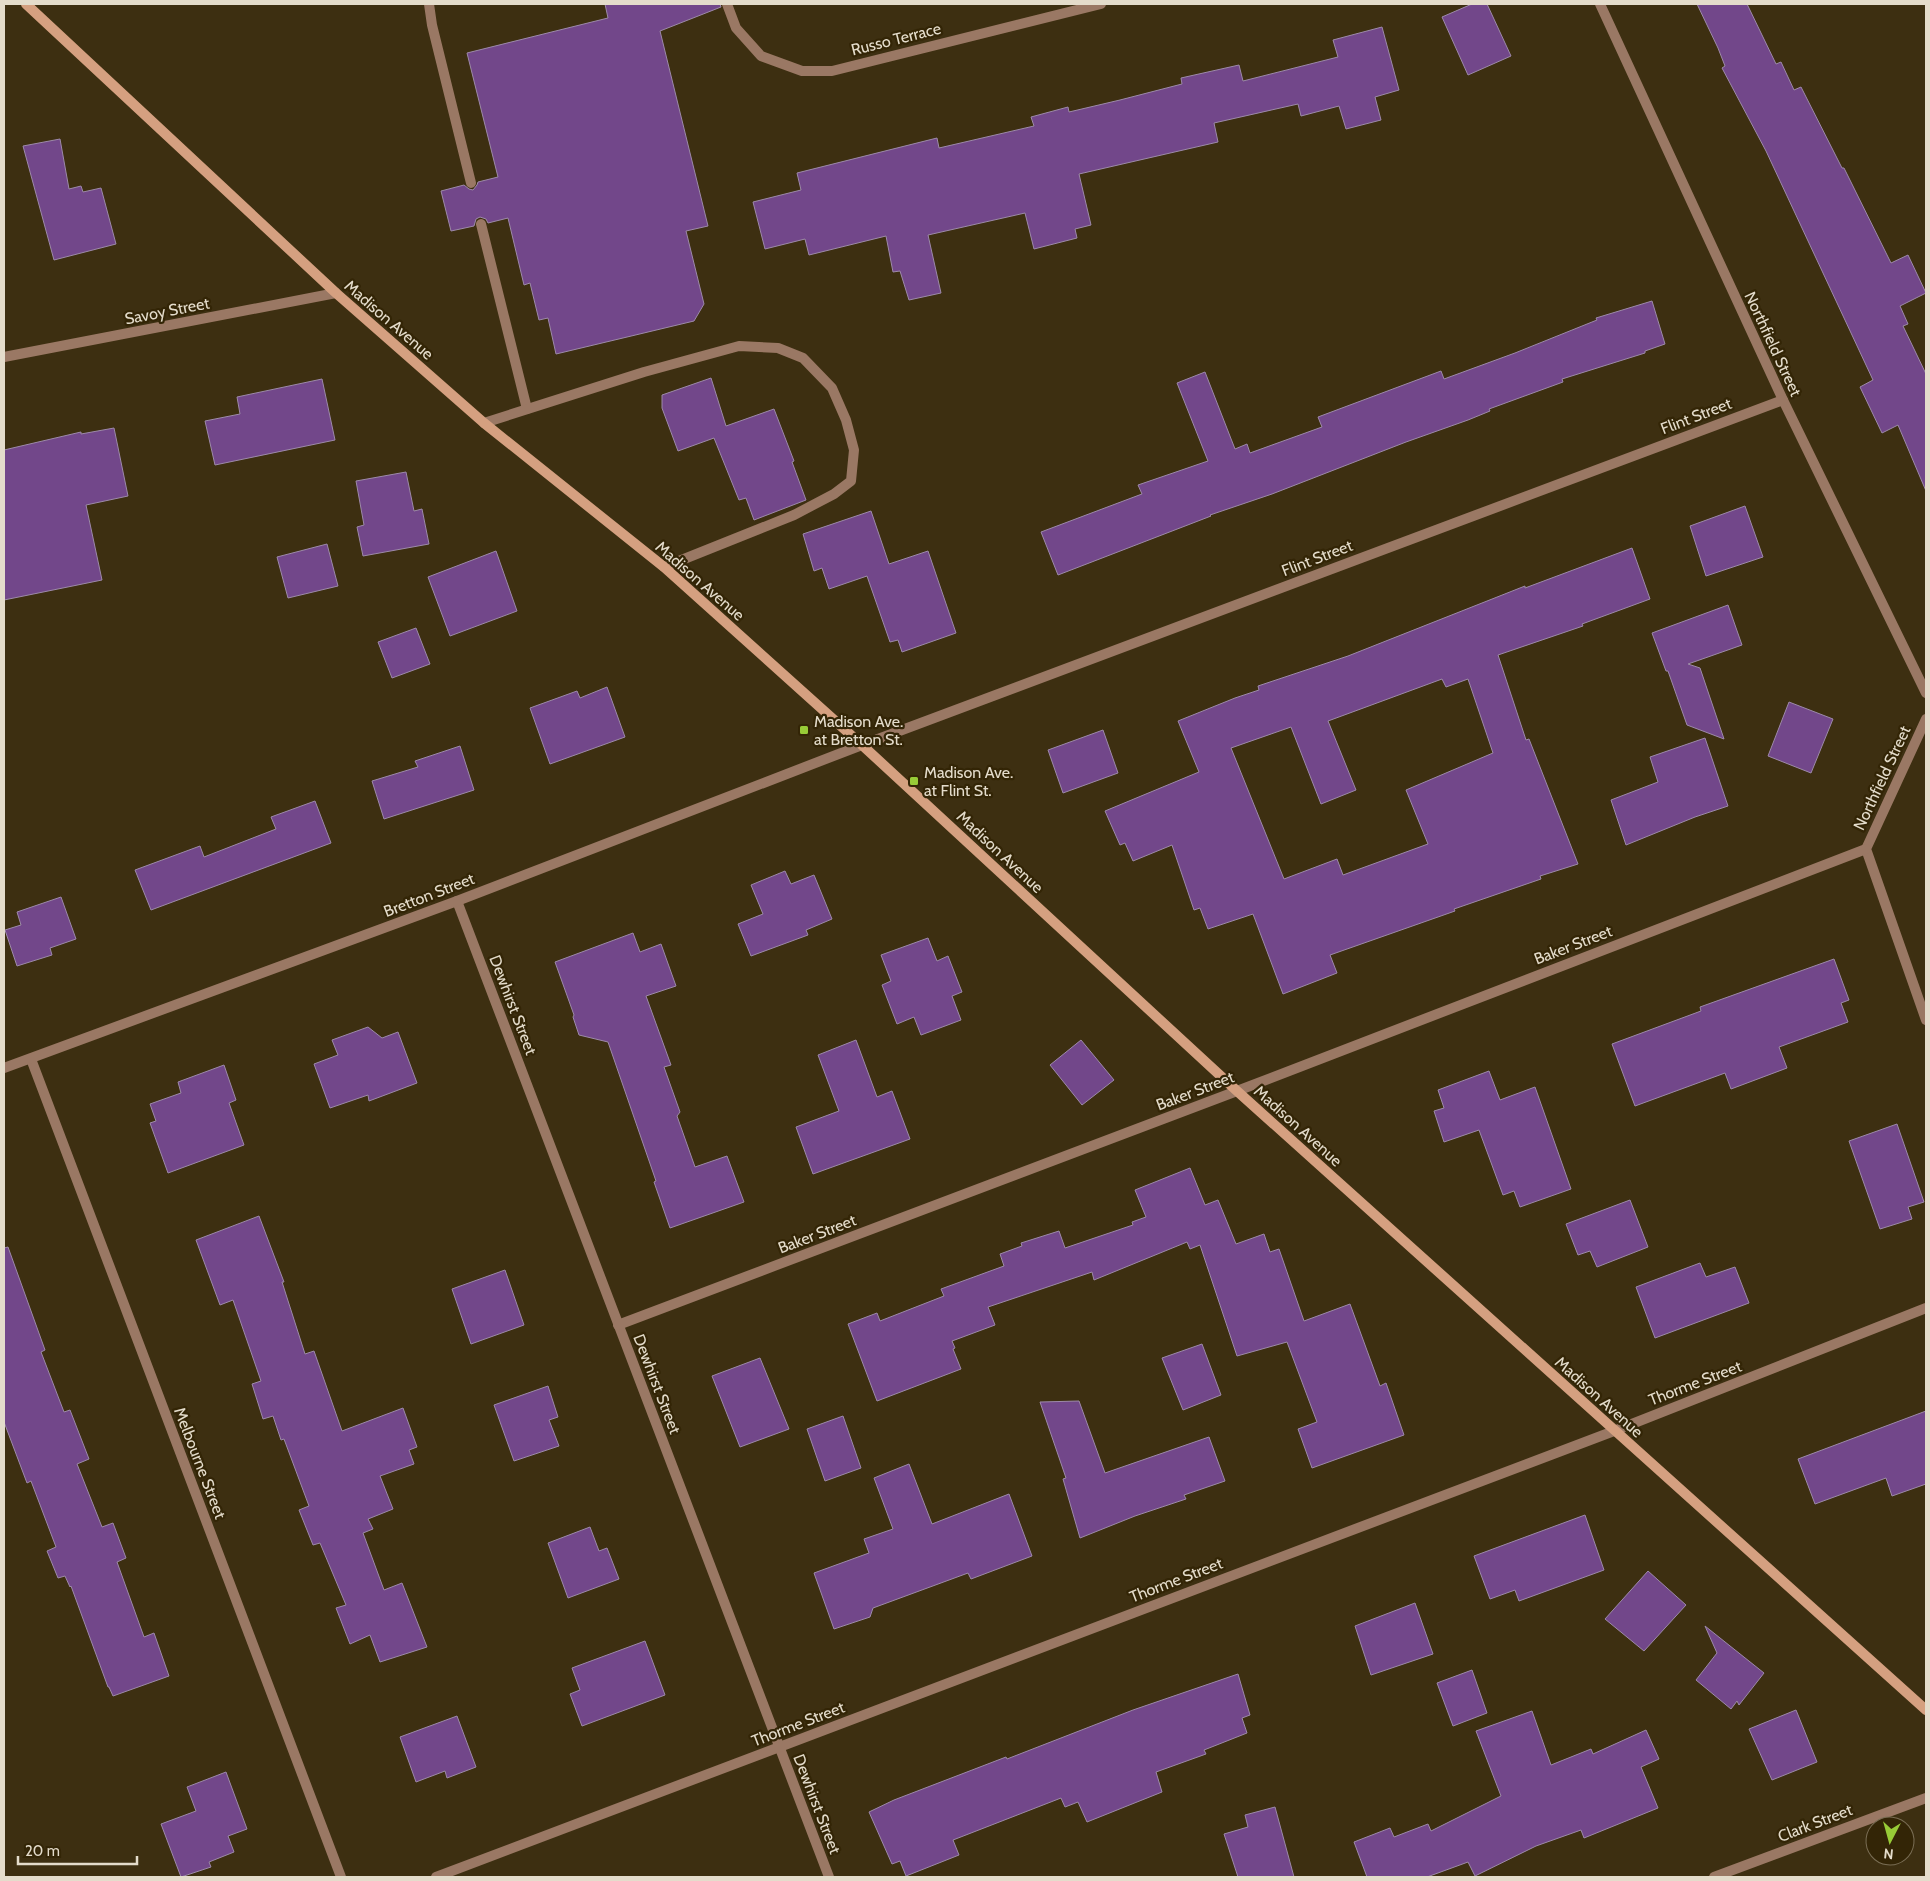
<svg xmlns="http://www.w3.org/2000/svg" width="1930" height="1881" viewBox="0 0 1930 1881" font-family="Cabin,sans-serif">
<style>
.building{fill:#72478a;stroke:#9d8aa9;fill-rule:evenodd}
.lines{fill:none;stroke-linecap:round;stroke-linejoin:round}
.service{stroke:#9a7864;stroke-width:10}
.minor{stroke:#9a7864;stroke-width:10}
.secondary{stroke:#d5a080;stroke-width:10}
.poi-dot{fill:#98cb37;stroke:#332506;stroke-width:2}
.labels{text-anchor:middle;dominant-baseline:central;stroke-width:4.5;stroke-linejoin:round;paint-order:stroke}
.street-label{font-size:16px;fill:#e4dccb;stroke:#332506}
.poi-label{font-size:16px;fill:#e4dccb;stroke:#332506;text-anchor:start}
</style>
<rect width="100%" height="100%" fill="#3d2f11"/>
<g class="building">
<path d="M 605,4 L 720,4 L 721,7 L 660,31 L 708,226 L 686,231 L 704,304 L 694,321 L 556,354 L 548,318 L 539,320 L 530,283 L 524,285 L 508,218 L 488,223 L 486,219 L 480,217 L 476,219 L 474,226 L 451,231 L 441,191 L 464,185 L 469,189 L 473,190 L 477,185 L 478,182 L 498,177 L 467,53 L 608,18 Z"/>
<path d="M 1472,4 L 1487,4 L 1511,56 L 1468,75 L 1442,17 Z"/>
<path d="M 1697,4 L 1747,4 L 1776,64 L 1781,62 L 1794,90 L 1801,87 L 1842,168 L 1844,168 L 1891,263 L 1908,255 L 1926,293 L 1900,306 L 1908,324 L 1903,326 L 1926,374 L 1926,491 L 1898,425 L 1882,433 L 1860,387 L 1873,380 L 1766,151 L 1722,68 L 1725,66 L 1718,48 Z"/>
<path d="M 1382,27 L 1399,90 L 1375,97 L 1381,120 L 1346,129 L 1339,106 L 1301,116 L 1298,104 L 1214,123 L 1218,142 L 1079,174 L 1091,225 L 1075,229 L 1077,238 L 1034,249 L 1025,213 L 928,235 L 941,293 L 909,300 L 900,271 L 893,272 L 886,236 L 809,255 L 805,239 L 765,249 L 753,202 L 801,190 L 797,173 L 937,138 L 939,148 L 1034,126 L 1031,117 L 1068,107 L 1069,112 L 1120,100 L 1182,84 L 1181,78 L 1239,65 L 1243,81 L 1338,57 L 1333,40 Z"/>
<path d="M 60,139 L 69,189 L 81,186 L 83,192 L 101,188 L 116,244 L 54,260 L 23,146 Z"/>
<path d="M 1652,301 L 1665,344 L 1645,351 L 1645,353 L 1562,379 L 1563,382 L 1489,409 L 1490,411 L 1468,420 L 1406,442 L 1272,494 L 1210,515 L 1211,516 L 1058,575 L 1041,532 L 1142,494 L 1138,485 L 1208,461 L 1177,383 L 1205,372 L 1235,449 L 1247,444 L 1250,453 L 1322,427 L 1318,417 L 1350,405 L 1441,371 L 1444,379 L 1515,353 L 1597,320 L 1596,318 Z"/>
<path d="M 711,378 L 726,426 L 774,409 L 794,461 L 792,462 L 806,500 L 754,520 L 746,498 L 739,500 L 714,438 L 678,451 L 662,408 L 662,395 Z"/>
<path d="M 322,379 L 335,440 L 215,465 L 205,421 L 240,414 L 237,397 Z"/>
<path d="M 114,428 L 128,496 L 86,505 L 102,580 L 4,600 L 4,450 L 81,432 L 81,434 Z"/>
<path d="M 406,472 L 414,511 L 422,509 L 429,544 L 363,556 L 357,527 L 364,525 L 356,481 Z"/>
<path d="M 1745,506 L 1763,557 L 1706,576 L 1690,526 Z"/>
<path d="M 871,511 L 889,564 L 928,551 L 956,633 L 902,652 L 898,640 L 890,642 L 867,576 L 829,589 L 822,568 L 814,571 L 803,534 Z"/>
<path d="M 327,544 L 338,586 L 288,598 L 277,557 Z"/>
<path d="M 1632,548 L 1650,599 L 1582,624 L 1583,626 L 1498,655 L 1526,740 L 1529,739 L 1578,864 L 1540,876 L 1541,879 L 1454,909 L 1455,911 L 1330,955 L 1337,973 L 1283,994 L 1253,914 L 1208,929 L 1200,908 L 1194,910 L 1172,845 L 1133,861 L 1125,843 L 1120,845 L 1105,811 L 1199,772 L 1178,721 L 1235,698 L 1259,690 L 1258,686 L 1348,656 L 1525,586 L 1525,588 ZM 1442,679 L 1446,687 L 1468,679 L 1493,753 L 1406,790 L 1428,844 L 1343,875 L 1337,859 L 1284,879 L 1231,748 L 1291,727 L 1321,804 L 1356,790 L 1328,721 Z"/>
<path d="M 496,551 L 517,611 L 450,636 L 428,577 Z"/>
<path d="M 1728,605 L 1742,645 L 1688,664 L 1700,668 L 1724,739 L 1687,725 L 1668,671 L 1666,671 L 1652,633 Z"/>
<path d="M 416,628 L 430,664 L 392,678 L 378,642 Z"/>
<path d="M 607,687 L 625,737 L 550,764 L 530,708 L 577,691 L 580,698 Z"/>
<path d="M 1789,702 L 1833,719 L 1811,773 L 1768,756 Z"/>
<path d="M 1103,730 L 1118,773 L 1063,793 L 1048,750 Z"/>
<path d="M 1705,738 L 1728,806 L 1695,817 L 1626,845 L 1611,800 L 1658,782 L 1650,757 Z"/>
<path d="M 460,746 L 474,790 L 384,819 L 372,781 L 418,767 L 415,761 Z"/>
<path d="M 315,801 L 331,843 L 151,910 L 135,870 L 200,846 L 204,857 L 276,829 L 271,817 Z"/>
<path d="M 785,871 L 791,884 L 814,875 L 832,919 L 806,930 L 808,935 L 751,956 L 738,924 L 763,914 L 751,885 Z"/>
<path d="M 61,897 L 76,939 L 50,948 L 52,955 L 17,966 L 5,930 L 21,925 L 17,912 Z"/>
<path d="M 633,933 L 640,952 L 661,944 L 676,986 L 646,996 L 671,1065 L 664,1067 L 680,1112 L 677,1116 L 695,1167 L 727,1156 L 744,1202 L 670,1228 L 654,1182 L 656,1181 L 608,1042 L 579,1035 L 573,1017 L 574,1015 L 555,962 Z"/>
<path d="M 928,938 L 937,961 L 948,956 L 962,992 L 952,996 L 961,1020 L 921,1035 L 914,1017 L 897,1024 L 882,985 L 891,981 L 881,955 Z"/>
<path d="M 1834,959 L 1849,1000 L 1841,1003 L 1848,1022 L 1779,1047 L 1787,1068 L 1731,1089 L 1725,1073 L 1635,1106 L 1612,1044 L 1701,1011 L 1700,1007 Z"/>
<path d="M 368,1027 L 382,1038 L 398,1032 L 417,1083 L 369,1101 L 368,1095 L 330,1108 L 314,1064 L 338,1055 L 332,1040 Z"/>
<path d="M 856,1040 L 877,1097 L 892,1091 L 910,1139 L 813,1174 L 796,1127 L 839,1111 L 818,1055 Z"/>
<path d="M 1081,1040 L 1114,1080 L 1082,1105 L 1050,1065 Z"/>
<path d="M 224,1065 L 236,1100 L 229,1103 L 244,1145 L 168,1173 L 150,1123 L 156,1121 L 150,1104 L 181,1093 L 178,1082 Z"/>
<path d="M 1489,1071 L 1500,1100 L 1535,1087 L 1571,1189 L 1520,1207 L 1514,1191 L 1503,1195 L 1479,1130 L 1444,1142 L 1434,1111 L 1444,1108 L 1438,1090 Z"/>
<path d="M 1897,1124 L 1924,1202 L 1908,1207 L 1912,1219 L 1880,1229 L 1849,1141 Z"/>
<path d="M 1190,1168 L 1205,1205 L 1218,1200 L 1236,1244 L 1264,1234 L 1270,1252 L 1279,1249 L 1304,1321 L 1350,1304 L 1380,1386 L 1386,1383 L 1404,1435 L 1312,1468 L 1298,1429 L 1317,1422 L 1287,1342 L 1237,1356 L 1200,1245 L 1190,1249 L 1187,1242 L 1094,1280 L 1092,1272 L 988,1307 L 995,1325 L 952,1341 L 955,1348 L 953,1349 L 961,1369 L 877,1401 L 848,1324 L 877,1313 L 880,1321 L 944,1296 L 941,1289 L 1004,1266 L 1000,1254 L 1022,1246 L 1021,1243 L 1059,1231 L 1065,1248 L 1133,1225 L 1132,1222 L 1146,1217 L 1135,1190 Z"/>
<path d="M 1630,1200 L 1648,1247 L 1597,1267 L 1590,1251 L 1578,1255 L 1566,1224 Z"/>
<path d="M 259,1216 L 284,1282 L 282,1282 L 305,1354 L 314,1351 L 342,1431 L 403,1408 L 417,1447 L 409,1450 L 414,1464 L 380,1476 L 393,1509 L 368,1519 L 373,1529 L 363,1533 L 384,1590 L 402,1583 L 427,1647 L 380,1662 L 370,1635 L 350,1644 L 336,1608 L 346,1605 L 320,1543 L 313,1545 L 299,1510 L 309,1506 L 284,1439 L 281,1440 L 273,1416 L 263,1419 L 252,1384 L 261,1381 L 233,1300 L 220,1305 L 196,1240 Z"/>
<path d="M 8,1247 L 45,1350 L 41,1352 L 64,1412 L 70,1410 L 89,1459 L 77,1464 L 102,1527 L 113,1523 L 126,1558 L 117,1562 L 144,1637 L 154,1633 L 169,1676 L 113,1696 L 109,1687 L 108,1687 L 71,1586 L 70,1587 L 65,1576 L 58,1578 L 47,1551 L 56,1547 L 31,1481 L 27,1483 L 4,1422 L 4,1248 Z"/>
<path d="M 1700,1263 L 1706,1277 L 1735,1267 L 1749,1303 L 1655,1338 L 1636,1287 Z"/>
<path d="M 505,1270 L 524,1325 L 471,1344 L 452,1289 Z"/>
<path d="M 1202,1344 L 1221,1395 L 1183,1410 L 1162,1358 Z"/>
<path d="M 760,1358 L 789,1429 L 740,1447 L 712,1376 Z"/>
<path d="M 548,1386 L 558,1417 L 549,1420 L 559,1446 L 514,1461 L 494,1405 Z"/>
<path d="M 1079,1401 L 1105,1473 L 1209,1437 L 1225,1481 L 1184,1495 L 1186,1499 L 1135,1516 L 1080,1538 L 1063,1479 L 1066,1478 L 1040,1402 Z"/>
<path d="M 1926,1411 L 1926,1484 L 1892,1496 L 1886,1478 L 1815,1504 L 1798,1459 Z"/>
<path d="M 843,1416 L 861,1468 L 825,1481 L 807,1429 Z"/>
<path d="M 909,1464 L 932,1524 L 1009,1494 L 1032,1556 L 971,1579 L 968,1573 L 873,1608 L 870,1617 L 834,1629 L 814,1573 L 869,1553 L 864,1539 L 893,1529 L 874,1478 Z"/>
<path d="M 1585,1515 L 1604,1570 L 1519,1601 L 1515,1590 L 1490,1599 L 1474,1556 Z"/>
<path d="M 590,1527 L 599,1551 L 607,1548 L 619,1579 L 568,1598 L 548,1543 Z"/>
<path d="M 1648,1571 L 1686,1605 L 1644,1651 L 1605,1619 Z"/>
<path d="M 1415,1603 L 1433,1654 L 1371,1675 L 1355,1626 Z"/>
<path d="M 1705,1626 L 1764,1673 L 1739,1705 L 1737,1701 L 1731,1709 L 1696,1680 L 1717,1653 Z"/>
<path d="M 645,1641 L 665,1695 L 582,1726 L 570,1694 L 580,1690 L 572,1668 Z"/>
<path d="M 1472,1670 L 1487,1713 L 1453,1726 L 1437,1683 Z"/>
<path d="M 1238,1674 L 1250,1715 L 1242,1718 L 1247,1733 L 1204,1750 L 1206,1754 L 1156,1772 L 1162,1792 L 1087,1822 L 1078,1802 L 1065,1807 L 1061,1798 L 953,1840 L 959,1855 L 906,1876 L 900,1861 L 892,1864 L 869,1812 L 894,1800 L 1006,1757 L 1007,1759 L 1133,1710 Z"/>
<path d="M 1796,1710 L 1817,1762 L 1772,1780 L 1749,1729 Z"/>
<path d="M 1532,1711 L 1551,1765 L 1591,1749 L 1593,1754 L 1646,1730 L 1659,1759 L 1641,1767 L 1658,1808 L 1584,1838 L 1581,1830 L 1536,1846 L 1475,1876 L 1468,1862 L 1427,1877 L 1367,1877 L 1354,1842 L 1390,1828 L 1394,1837 L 1428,1824 L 1431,1831 L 1501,1796 L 1476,1731 Z"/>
<path d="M 457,1716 L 476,1767 L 447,1778 L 445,1771 L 416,1782 L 400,1737 Z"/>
<path d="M 226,1772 L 247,1829 L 228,1836 L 234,1852 L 209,1862 L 211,1867 L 181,1877 L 161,1824 L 196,1811 L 187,1787 Z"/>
<path d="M 1275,1807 L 1294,1877 L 1238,1877 L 1224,1834 L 1248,1827 L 1245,1815 Z"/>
</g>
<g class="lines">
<g class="service">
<path d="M 429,4 L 432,25 L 471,183"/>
<path d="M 481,224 L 527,409"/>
<path d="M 484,423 L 644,372 L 739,346 L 778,348 L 803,358 L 832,388 L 846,420 L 854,450 L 851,481 L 834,494 L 794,515 L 664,567"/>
</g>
<g class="minor">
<path d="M 727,4 L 736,28 L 761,56 L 802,71 L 832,71 L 1101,4"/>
<path d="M 1600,4 L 1783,400 L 1926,693"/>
<path d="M 4,357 L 336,293"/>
<path d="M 1926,719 L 1866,849 L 1926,1020"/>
<path d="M 457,901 L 829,1877"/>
<path d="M 31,1059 L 341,1877"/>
<path d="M 4,1068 L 457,901 L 862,745 L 1783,400"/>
<path d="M 618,1325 L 1237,1091 L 1866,849"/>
<path d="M 436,1877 L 1614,1431 L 1926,1308"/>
<path d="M 1714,1877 L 1926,1798"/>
</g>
<path class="secondary" d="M 26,4 L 336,293 L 484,423 L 664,567 L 862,745 L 1237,1091 L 1926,1710"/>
</g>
<g class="poi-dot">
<rect x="799" y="725" width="10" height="10" rx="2.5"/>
<rect x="909" y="776" width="10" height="10" rx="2.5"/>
</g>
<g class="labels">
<g class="street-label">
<text transform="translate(896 39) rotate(-14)">Russo Terrace</text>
<text transform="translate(167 311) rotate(-11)">Savoy Street</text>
<text transform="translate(389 320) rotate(41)">Madison Avenue</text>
<text transform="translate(1773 344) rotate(65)">Northfield Street</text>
<text transform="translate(1696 416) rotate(-21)">Flint Street</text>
<text transform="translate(1317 558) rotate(-21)">Flint Street</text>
<text transform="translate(700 581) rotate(41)">Madison Avenue</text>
<text transform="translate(1882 778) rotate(-65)">Northfield Street</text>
<text transform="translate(1000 852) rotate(43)">Madison Avenue</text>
<text transform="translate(429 895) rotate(-21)">Bretton Street</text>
<text transform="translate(1573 945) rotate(-21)">Baker Street</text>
<text transform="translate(513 1005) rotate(69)">Dewhirst Street</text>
<text transform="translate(1195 1091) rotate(-21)">Baker Street</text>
<text transform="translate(1298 1126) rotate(42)">Madison Avenue</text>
<text transform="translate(817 1234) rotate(-21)">Baker Street</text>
<text transform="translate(1695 1383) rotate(-21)">Thorme Street</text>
<text transform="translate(657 1384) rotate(69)">Dewhirst Street</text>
<text transform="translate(1599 1397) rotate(42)">Madison Avenue</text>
<text transform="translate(200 1463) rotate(69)">Melbourne Street</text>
<text transform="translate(1176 1580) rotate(-21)">Thorme Street</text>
<text transform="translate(798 1724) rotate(-21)">Thorme Street</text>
<text transform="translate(817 1804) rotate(69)">Dewhirst Street</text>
<text transform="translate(1815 1823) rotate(-21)">Clark Street</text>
</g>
<g class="poi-label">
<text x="814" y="721">Madison Ave.<tspan x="814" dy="18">at Bretton St.</tspan></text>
<text x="924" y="772">Madison Ave.<tspan x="924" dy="18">at Flint St.</tspan></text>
</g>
</g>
<rect width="1930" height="1881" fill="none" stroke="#e4dccb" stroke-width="10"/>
<g transform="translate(1890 1841) rotate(186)"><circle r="24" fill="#332506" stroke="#7a6e55"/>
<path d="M0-4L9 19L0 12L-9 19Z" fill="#98cb37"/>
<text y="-8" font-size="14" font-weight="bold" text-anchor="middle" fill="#e4dccb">N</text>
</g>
<path d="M18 1856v8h119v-8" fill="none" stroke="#e4dccb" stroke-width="2.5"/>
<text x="25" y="1856" font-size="15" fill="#e4dccb" stroke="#332506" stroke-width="4" paint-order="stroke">20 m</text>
</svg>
